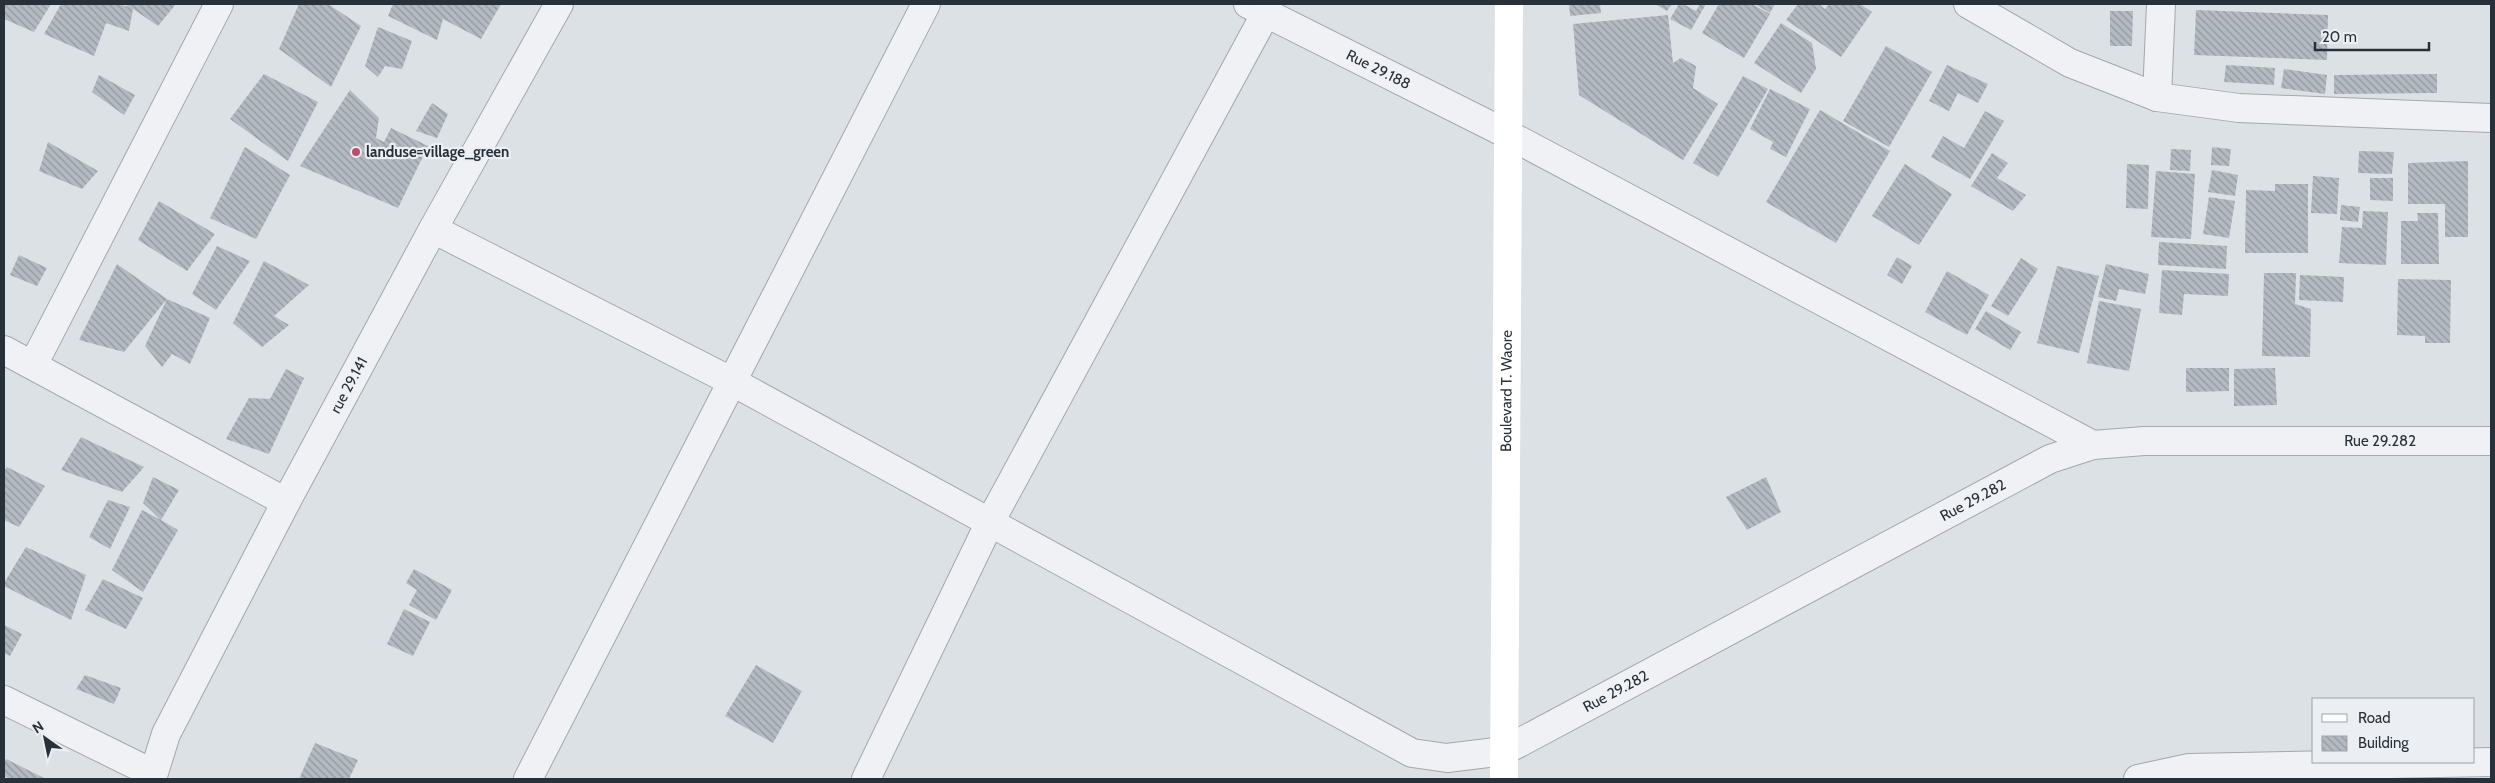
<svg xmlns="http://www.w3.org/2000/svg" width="2495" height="783" viewBox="0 0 2495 783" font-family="Cabin,sans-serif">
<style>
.building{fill:url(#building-back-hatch)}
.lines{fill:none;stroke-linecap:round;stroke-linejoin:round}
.street-casing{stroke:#a2a8ae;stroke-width:30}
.street{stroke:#eff1f4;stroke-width:28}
.secondary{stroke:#fff;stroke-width:28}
.poi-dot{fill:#bf4d6a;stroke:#ebeff3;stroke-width:2}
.labels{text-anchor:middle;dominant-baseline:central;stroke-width:4.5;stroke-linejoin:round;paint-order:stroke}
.street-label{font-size:15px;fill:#283039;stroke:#ebeff3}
.poi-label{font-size:15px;font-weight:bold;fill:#283039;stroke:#ebeff3;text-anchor:start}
</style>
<defs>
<pattern id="building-back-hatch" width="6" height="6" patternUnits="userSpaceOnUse" patternTransform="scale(1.25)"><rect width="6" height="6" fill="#b4bac1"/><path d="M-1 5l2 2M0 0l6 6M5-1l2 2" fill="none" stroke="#92989e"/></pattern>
</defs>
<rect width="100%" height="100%" fill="#dce1e5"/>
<g class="building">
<path d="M 4,4 L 51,4 L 34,32 L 4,19 Z"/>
<path d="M 61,4 L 119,4 L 129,7 L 125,4 L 176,4 L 158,26 L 133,9 L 129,31 L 106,23 L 94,56 L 44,34 Z"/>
<path d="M 299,4 L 328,4 L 361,26 L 331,87 L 279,49 Z"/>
<path d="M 393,4 L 501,4 L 481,39 L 443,19 L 437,40 L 388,16 Z"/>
<path d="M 1569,4 L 1600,4 L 1601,13 L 1570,16 Z"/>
<path d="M 1655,4 L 1672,4 L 1667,11 Z"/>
<path d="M 1679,4 L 1683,4 L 1696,11 L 1700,4 L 1706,4 L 1691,30 L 1670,19 Z"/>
<path d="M 1719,4 L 1752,4 L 1770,14 L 1744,58 L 1702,33 Z"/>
<path d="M 1755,4 L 1775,4 L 1770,13 Z"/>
<path d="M 1798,4 L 1819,4 L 1825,9 L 1829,4 L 1860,4 L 1872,12 L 1841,57 L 1786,20 Z"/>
<path d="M 2196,10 L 2328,15 L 2327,60 L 2194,55 Z"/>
<path d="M 2110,11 L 2133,11 L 2132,46 L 2110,46 Z"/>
<path d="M 1668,15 L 1673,63 L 1681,58 L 1696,66 L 1693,88 L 1718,104 L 1683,160 L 1579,95 L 1573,24 Z"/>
<path d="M 1781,23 L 1812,43 L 1816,69 L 1801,93 L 1754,63 Z"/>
<path d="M 378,27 L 412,41 L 402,69 L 385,66 L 378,77 L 365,66 Z"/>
<path d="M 1886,46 L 1932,72 L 1889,147 L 1843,121 Z"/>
<path d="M 1947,65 L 1988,84 L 1978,103 L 1958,93 L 1949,111 L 1929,101 Z"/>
<path d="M 2226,65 L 2275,68 L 2274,85 L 2224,82 Z"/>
<path d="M 2284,69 L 2327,75 L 2325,94 L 2281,88 Z"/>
<path d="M 264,74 L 318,102 L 288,161 L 230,119 Z"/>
<path d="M 2437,74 L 2437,93 L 2334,94 L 2334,75 Z"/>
<path d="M 99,75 L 135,95 L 124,115 L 92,92 Z"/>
<path d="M 1743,76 L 1768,89 L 1718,177 L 1693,163 Z"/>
<path d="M 1770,89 L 1810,109 L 1786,157 L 1770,149 L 1773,142 L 1750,129 Z"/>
<path d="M 350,90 L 379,118 L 376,138 L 384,142 L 391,128 L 428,146 L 398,208 L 300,166 Z"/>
<path d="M 432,103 L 448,114 L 437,138 L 416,131 Z"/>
<path d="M 1820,110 L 1890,151 L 1836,243 L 1766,202 Z"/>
<path d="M 1985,111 L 2004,121 L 1970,179 L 1931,157 L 1943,136 L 1964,148 Z"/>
<path d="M 48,142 L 98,171 L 82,189 L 39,171 Z"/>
<path d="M 245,147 L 290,175 L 256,239 L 210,218 Z"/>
<path d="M 2212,147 L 2231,149 L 2229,166 L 2211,165 Z"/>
<path d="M 2171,149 L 2191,150 L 2190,171 L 2170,170 Z"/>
<path d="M 2359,151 L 2394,152 L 2392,174 L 2358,173 Z"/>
<path d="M 1992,153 L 2008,163 L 1997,178 L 2026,195 L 2013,211 L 1971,186 Z"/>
<path d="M 2468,161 L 2468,237 L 2445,237 L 2445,204 L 2408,204 L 2408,163 Z"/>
<path d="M 1905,164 L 1952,194 L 1919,245 L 1872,216 Z"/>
<path d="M 2127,164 L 2149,165 L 2148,209 L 2126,208 Z"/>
<path d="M 2212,170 L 2238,175 L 2235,196 L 2208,192 Z"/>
<path d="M 2156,171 L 2195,174 L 2191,239 L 2151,237 Z"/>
<path d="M 2313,176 L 2339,178 L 2337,214 L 2311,213 Z"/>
<path d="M 2370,178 L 2393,178 L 2393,201 L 2370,200 Z"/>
<path d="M 2275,184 L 2308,184 L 2308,253 L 2245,253 L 2246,190 L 2275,191 Z"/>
<path d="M 2209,197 L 2235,201 L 2229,238 L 2203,234 Z"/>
<path d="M 159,201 L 215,234 L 187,271 L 138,240 Z"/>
<path d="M 2341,205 L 2360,207 L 2358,222 L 2340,220 Z"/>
<path d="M 2363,211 L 2388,212 L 2386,265 L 2339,263 L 2342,227 L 2362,228 Z"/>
<path d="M 2417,213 L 2438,213 L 2439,264 L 2401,264 L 2401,221 L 2418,221 Z"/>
<path d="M 2159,242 L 2227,246 L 2226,269 L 2158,265 Z"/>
<path d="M 217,246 L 250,261 L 216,310 L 192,294 Z"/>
<path d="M 19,255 L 47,268 L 37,286 L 10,275 Z"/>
<path d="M 1897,257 L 1912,266 L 1902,284 L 1887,275 Z"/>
<path d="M 2021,258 L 2038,269 L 2008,316 L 1991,306 Z"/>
<path d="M 264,261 L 309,285 L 274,316 L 289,325 L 262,347 L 233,323 Z"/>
<path d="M 117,264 L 167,299 L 124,352 L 79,340 Z"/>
<path d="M 2106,264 L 2149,274 L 2145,294 L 2119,289 L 2116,301 L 2098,297 Z"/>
<path d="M 2057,266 L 2099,276 L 2079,353 L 2037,343 Z"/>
<path d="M 2162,270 L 2229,274 L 2228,296 L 2184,294 L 2182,315 L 2159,313 Z"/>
<path d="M 1947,271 L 1989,295 L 1967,335 L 1925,312 Z"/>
<path d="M 2264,273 L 2296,273 L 2295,304 L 2311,309 L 2310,357 L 2262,356 Z"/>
<path d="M 2300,275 L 2344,277 L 2343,302 L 2299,300 Z"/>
<path d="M 2398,279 L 2451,280 L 2450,343 L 2425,343 L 2425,336 L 2397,335 Z"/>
<path d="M 167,299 L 210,318 L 190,364 L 172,354 L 162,367 L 145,346 Z"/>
<path d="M 2099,301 L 2141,309 L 2129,371 L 2087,363 Z"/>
<path d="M 1986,311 L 2021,332 L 2010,350 L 1975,329 Z"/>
<path d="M 2186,368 L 2229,368 L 2229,391 L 2186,392 Z"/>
<path d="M 2275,368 L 2277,405 L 2234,406 L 2234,369 Z"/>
<path d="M 286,369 L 304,378 L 269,454 L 226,439 L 249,398 L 270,399 Z"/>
<path d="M 81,437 L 144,467 L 122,492 L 61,470 Z"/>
<path d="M 7,467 L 45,486 L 19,527 L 4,520 L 4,471 Z"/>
<path d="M 153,477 L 179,490 L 161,520 L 178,530 L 143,592 L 112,570 L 142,510 L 161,520 L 143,503 Z"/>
<path d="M 1766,477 L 1781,512 L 1747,530 L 1726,497 Z"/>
<path d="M 108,500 L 130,507 L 110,549 L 89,537 Z"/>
<path d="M 26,547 L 86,575 L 71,620 L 4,586 L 4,583 Z"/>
<path d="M 414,569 L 452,590 L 436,620 L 409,605 L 417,590 L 406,583 Z"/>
<path d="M 103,579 L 143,598 L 126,629 L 85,610 Z"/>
<path d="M 404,609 L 430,622 L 413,656 L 387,644 Z"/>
<path d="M 4,625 L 22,634 L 10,656 L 4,653 Z"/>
<path d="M 756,665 L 802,691 L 773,743 L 725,716 Z"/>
<path d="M 85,675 L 121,688 L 114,704 L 76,689 Z"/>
<path d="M 315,743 L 358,760 L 349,779 L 299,779 Z"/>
<path d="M 6,759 L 46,779 L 10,779 L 4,776 L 4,762 Z"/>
</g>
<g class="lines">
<g class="street-casing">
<g id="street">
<path id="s1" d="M 1248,4 L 1509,135 L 2093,445"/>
<path d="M 1968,4 L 2070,63 L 2157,97 L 2239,108 L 2491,118"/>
<path d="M 2157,97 L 2161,4"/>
<path id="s2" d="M 433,229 L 731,381 L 1412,753 L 1447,758 L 1504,751 L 2050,459 L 2093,445 L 2144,441 L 2491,441"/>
<path d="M 4,350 L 286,502"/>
<path d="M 33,365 L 219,4"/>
<path d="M 4,700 L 152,773"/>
<path id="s3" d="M 152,779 L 166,734 L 286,502 L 433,229 L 559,4"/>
<path d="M 528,779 L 926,4"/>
<path d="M 866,779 L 990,522 L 1266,13"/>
<path d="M 2138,779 L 2189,768 L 2491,762"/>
</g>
</g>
<use href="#street" class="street"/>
<path class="secondary" id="s4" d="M 1504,779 L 1509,4"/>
</g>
<circle class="poi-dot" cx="356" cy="152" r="5"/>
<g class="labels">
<g class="street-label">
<text stroke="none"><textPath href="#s1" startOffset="146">Rue 29.188</textPath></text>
<text stroke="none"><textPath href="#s3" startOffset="441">rue 29.141</textPath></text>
<text stroke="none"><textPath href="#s4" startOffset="388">Boulevard T. Waore</textPath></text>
<text stroke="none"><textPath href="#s2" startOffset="2155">Rue 29.282</textPath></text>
<text stroke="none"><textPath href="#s2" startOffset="1735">Rue 29.282</textPath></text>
<text stroke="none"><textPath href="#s2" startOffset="1330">Rue 29.282</textPath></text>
</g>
<g class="poi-label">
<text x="366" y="152">landuse=village_green</text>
</g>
</g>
<rect width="2495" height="783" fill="none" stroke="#283039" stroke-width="10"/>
<rect x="2312" y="698" width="162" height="65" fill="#ebeff3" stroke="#9da3a9"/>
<rect x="2322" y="714" width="25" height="8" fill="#ffffff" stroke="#9da3a9"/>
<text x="2358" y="723" font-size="15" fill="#283039">Road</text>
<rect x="2322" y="736" width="25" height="15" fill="url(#building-back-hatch)" stroke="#9da3a9"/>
<text x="2358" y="748" font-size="15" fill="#283039">Building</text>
<g transform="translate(45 738) rotate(327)" stroke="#ebeff3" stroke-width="4" paint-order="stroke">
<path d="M0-4L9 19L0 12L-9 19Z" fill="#283039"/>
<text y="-8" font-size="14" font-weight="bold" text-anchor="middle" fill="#283039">N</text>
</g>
<path d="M2315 42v8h114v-8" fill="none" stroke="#283039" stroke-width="2.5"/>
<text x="2322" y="42" font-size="15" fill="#283039" stroke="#ebeff3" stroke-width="4" paint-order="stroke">20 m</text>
</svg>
